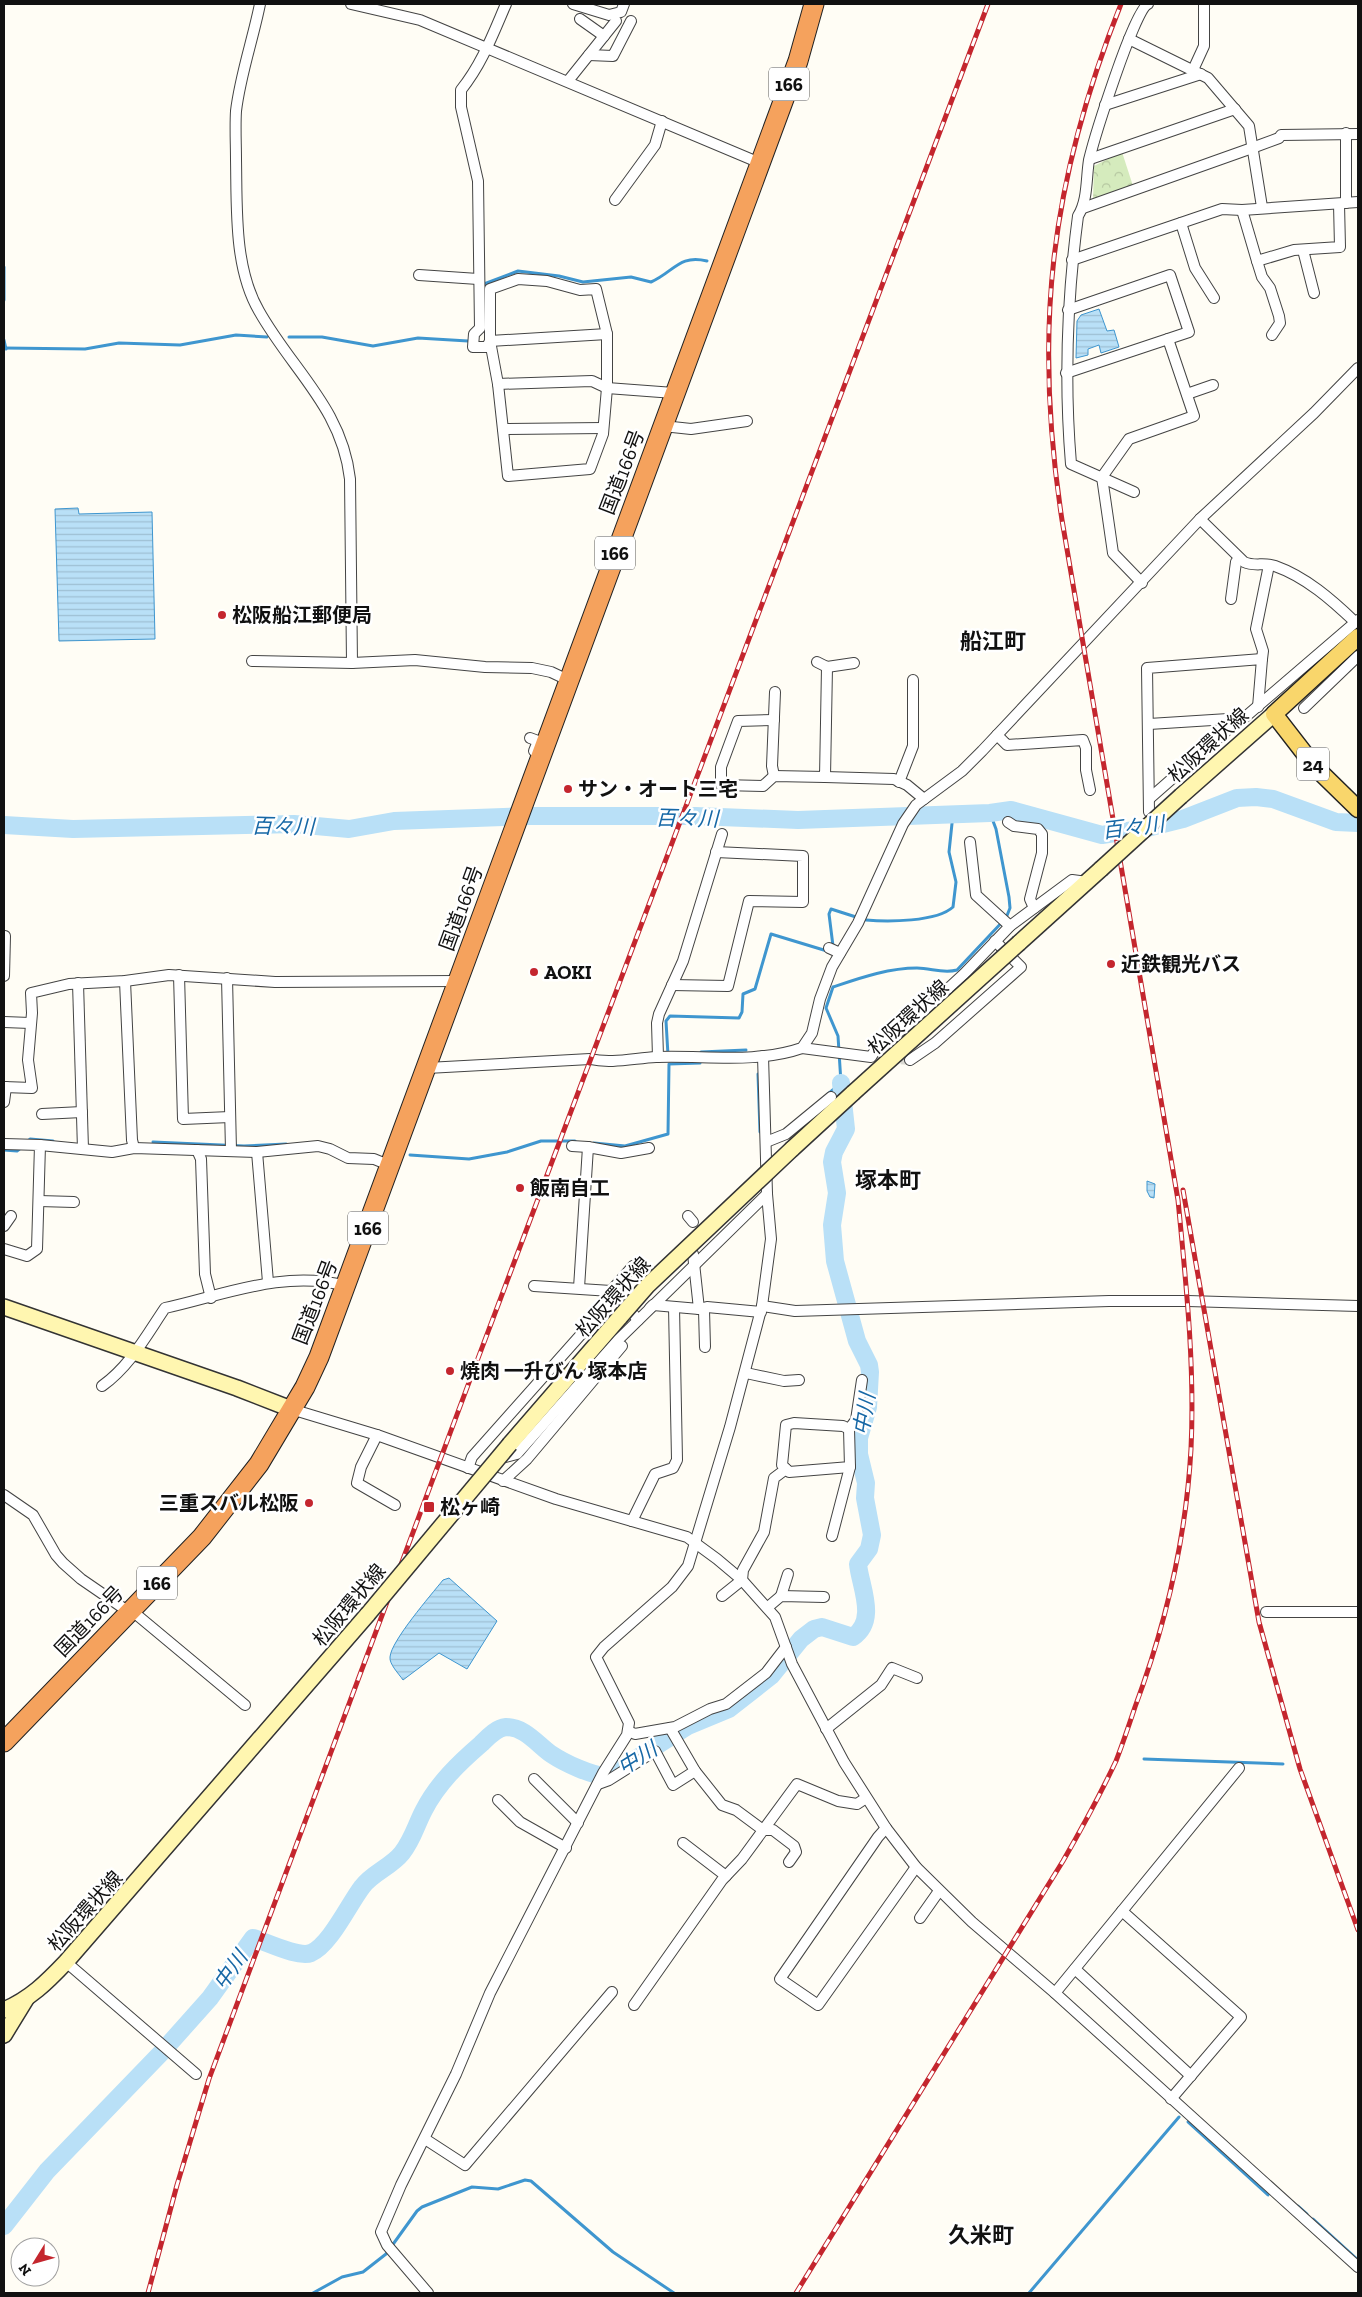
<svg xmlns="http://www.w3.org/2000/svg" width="1362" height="2297" viewBox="0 0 1362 2297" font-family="'Zilla Slab','Noto Sans JP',serif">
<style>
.park{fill:url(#park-crowns)}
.water{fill:url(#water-rules);stroke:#3f96cf}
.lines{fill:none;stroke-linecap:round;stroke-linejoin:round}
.stream{stroke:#3f96cf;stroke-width:3}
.river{stroke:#b9e0f7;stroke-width:18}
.street-tunnel{stroke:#dbdad3;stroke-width:10;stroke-dasharray:10 5;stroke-linecap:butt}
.street-casing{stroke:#444;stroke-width:12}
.secondary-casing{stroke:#333;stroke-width:18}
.primary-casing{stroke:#222;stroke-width:19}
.highway-casing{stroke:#222;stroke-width:21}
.street{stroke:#fff;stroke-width:10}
.secondary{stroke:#fff6b0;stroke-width:15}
.primary{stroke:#f9d66b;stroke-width:16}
.highway{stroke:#f5a25d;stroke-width:19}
.rail-casing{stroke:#c4262e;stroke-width:5}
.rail{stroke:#fff;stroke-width:3;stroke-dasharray:9;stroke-linecap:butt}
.secondary-bridge-casing{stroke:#333;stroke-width:18;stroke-linecap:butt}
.secondary-bridge{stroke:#fff6b0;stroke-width:15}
.poi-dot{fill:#c4262e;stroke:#fff;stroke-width:2}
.labels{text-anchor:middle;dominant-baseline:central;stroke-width:5;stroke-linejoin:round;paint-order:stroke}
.shield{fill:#fff;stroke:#585858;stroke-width:1}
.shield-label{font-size:19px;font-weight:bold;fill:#111}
.street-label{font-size:20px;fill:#111;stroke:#fff}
.poi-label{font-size:20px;font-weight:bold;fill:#111;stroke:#fff;text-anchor:start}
.water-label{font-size:21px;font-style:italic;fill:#1768a6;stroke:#fff}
.quarter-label{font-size:22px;font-weight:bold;fill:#111;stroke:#fff}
</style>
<defs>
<pattern id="park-crowns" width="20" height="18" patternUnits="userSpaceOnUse" patternTransform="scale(1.25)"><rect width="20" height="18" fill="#d5ebbd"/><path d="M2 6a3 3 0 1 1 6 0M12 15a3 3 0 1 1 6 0" fill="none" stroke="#b6c8a1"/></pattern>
<pattern id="water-rules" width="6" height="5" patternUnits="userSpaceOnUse" patternTransform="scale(1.25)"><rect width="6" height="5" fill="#b9e0f7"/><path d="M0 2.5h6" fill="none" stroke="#9ebfd3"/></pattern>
</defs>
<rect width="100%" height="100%" fill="#fffdf5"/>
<path class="park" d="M 1122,152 L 1133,186 L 1093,200 L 1094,166 Z"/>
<g class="water">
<path d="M 1099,309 L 1107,331 L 1114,330 L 1119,347 L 1101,353 L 1099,345 L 1088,349 L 1088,355 L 1076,358 L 1077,321 L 1081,315 Z"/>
<path d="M 78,508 L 79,514 L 152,512 L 155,639 L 59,641 L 55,509 Z"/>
<path d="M 1147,1181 L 1155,1184 L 1154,1198 L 1150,1197 L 1147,1191 Z"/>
<path d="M 449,1578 L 497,1621 L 467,1669 L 439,1653 L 403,1680 C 399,1674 389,1664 390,1657 C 391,1641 431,1595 443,1580 Z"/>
</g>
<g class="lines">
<g class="stream">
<path d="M 4,267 L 4,300"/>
<path d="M 484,287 L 484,284 L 518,271 L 559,276 L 583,282 L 631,277 L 651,282 C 674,272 679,254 707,261"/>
<path d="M 289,337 L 322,337 L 373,346 L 418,338 L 468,341"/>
<path d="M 4,340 L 6,349"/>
<path d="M 4,348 L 85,349 L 119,343 L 180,345 L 236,335 L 267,337"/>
<path d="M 866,920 C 887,922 937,922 953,907 L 956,882 L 949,852 L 953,814"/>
<path d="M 833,946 L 829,914 L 831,909 L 856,917"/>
<path d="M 701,1052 L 746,1050"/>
<path d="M 668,1055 L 666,1021 L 670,1016 L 739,1018 L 742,1012 L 743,994 L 755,989 L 771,934 L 827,951"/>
<path d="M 758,1074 L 760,1132"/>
<path d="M 828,1094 L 841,1083 L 838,1036 L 826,1008 L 833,987 C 860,978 888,968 917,968 C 931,968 943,974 957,970 L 1006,918 L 1010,908 L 1009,897 L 996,829 L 990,813"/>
<path d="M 28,1141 L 30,1139 L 53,1141"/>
<path d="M 153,1142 L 244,1146 L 286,1144"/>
<path d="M 594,1143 L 625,1146 L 668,1134 L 669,1064 L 700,1063"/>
<path d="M 4,1150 L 17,1151 L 22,1147"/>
<path d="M 410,1155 L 469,1159 L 507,1152 L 541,1141 L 575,1141"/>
<path d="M 1144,1759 L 1283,1764"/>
<path d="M 1188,2122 L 1268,2195"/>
<path d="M 1298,2206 L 1307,2214"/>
<path d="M 1313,2219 L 1358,2260"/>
<path d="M 313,2293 L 342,2277 L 363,2272 L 386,2254 L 417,2211 L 422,2207 L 472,2187 L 498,2189 L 525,2180 L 531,2181 L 613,2252 L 674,2293"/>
<path d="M 1029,2293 L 1179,2117"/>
</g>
<g class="river">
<path d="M 4,825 L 73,829 L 294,824 L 349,829 L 394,821 L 528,816 L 695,816 L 798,820 L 990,813 L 1011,810 L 1102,835 L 1147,828 L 1183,819 L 1237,798 L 1256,797 L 1273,799 L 1336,822 L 1358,823"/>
<path d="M 4,2226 L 47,2171 L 161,2053 L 210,1998 L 253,1938 C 267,1942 298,1958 311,1953 C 330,1945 349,1904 362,1887 C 372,1873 391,1867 402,1853 C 413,1839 416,1825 424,1810 C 438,1783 459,1763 481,1744 C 488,1737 496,1728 506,1727 C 525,1727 537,1744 551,1754 C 566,1764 589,1774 607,1777 L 688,1726 L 729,1709 L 771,1676 L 801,1639 L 814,1629 L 822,1627 L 853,1637 C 878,1620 860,1586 858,1564 L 869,1549 L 872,1535 L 865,1498 L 866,1483 L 859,1454 L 859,1438 L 868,1407 L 870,1372 L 869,1365 L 857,1341 L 835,1261 L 832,1225 L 837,1193 L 832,1162 L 834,1152 L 846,1129 L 841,1083"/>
</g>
<path class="street-tunnel" d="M 871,1057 L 910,1060"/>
<g class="street-casing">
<g id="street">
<path d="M 260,4 C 253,39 240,76 236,111 C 235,127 236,144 236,160 C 237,209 234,268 259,311 C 292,370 342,408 350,479 L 352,663"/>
<path d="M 351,4 L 420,20 L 760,163"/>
<path d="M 506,4 C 493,34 482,64 461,90 L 461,107 L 478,181 L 480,328 L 474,334 L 473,347 L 487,347 L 490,341 L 607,334"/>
<path d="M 573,4 L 609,15 L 621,12 L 624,4"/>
<path d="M 580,19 L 604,36"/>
<path d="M 1129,39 L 1208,78 L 1249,126 L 1262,207"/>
<path d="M 589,55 L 613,56 L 631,21"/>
<path d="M 1193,70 L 1204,46 L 1204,4"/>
<path d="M 568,81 L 616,21"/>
<path d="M 1105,105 L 1201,74"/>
<path d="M 1346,133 L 1346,203"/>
<path d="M 1090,159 L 1235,109"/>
<path d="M 615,200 L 655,145 L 662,121"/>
<path d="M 1083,208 L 1252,148 L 1279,138 L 1281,135 L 1358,134"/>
<path d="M 1242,210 L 1257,261 L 1294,250 L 1340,247 L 1339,204"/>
<path d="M 1181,223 L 1195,268 L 1214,298"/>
<path d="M 1303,250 L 1314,293"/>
<path d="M 1072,260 L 1222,209 L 1242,210 L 1358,202"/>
<path d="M 1257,261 L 1262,277 L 1270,288 L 1279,316 L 1280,323 L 1272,335"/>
<path d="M 419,275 L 478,279"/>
<path d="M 518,279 L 547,281 L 580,290 L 596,289 L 607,334 L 607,388 L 603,434 L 590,469 L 508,476 L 498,384 L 490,341 L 490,289 Z"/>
<path d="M 1066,373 L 1189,332 L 1170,275 L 1068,310"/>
<path d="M 498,384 L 592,381 L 607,388 L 674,393"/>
<path d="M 1187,394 L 1213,385"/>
<path d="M 663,426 L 691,429 L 747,421"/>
<path d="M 503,429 L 603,428"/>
<path d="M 1134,492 L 1071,464 C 1064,380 1067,299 1078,216 C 1088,200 1086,178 1089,160 C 1094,139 1134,10 1148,4"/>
<path d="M 1200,519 L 1244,562 C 1254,567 1264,562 1275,566 C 1306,577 1332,600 1355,622"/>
<path d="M 1142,583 L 1113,553 L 1102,477 L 1129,439 L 1194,416 L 1168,339"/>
<path d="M 1231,599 L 1236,562 L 1239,558"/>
<path d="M 1262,659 L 1263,651 L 1256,629 L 1269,565"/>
<path d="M 252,661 L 352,663 L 415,660 L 485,667 L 532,668 L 551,672 L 568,680"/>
<path d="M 817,662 L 827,667 L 854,663"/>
<path d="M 1304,708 L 1358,656"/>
<path d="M 774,720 L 738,721 L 721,767 L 721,785 L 763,786 L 774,776 L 825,777 L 827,667"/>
<path d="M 1149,724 L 1244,718 L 1358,620"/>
<path d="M 997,735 L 1007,745 L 1083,740 L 1086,748 L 1086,770 L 1090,790"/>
<path d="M 530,738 L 538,741 L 534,751"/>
<path d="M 774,776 L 772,766 L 775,692"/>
<path d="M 825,777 L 894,779 L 907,785 L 924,799"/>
<path d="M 899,782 L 913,746 L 913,680"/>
<path d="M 1149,799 L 1241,718"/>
<path d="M 1149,812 L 1147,668 L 1262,659 L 1258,707"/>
<path d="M 1008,822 L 1014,826 L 1038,829 L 1042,834 L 1042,853 L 1030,899 L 1034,908"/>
<path d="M 970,842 L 976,895 L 1010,926"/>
<path d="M 829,948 L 840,953"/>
<path d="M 179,975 L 183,1119 L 230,1117"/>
<path d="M 4,976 L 5,936"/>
<path d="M 227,978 L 231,1150"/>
<path d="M 125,981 L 132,1140 L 134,1148"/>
<path d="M 78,983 L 83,1149"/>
<path d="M 672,985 L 728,986 L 749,901 L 803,902 L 803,856 L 716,852"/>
<path d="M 4,1022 L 30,1023"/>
<path d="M 802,1048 L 871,1057 L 876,1049 L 912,1022 L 964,974 L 1010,926 L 1072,880 L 1087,882"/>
<path d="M 658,1057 L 657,1023 L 659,1014 L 683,961 L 722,834"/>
<path d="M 910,1060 L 935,1043 L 1021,967 L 995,941"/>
<path d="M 427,1068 L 590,1059 C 611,1064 635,1058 656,1057 C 704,1055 756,1064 802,1048 L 812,1033 L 820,999 L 832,967 L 858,923 L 903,824 L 916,805 L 962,771 L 982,751 L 1200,519 L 1314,413 L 1358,368"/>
<path d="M 4,1087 L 32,1088 L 28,1060 L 32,1013 L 31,993 L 69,984 L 125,981 L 169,975 L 275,982 L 458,981"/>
<path d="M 4,1102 L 6,1087"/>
<path d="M 42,1114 L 82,1112"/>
<path d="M 766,1142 L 786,1134 L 831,1097"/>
<path d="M 4,1144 L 40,1145 L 37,1249 L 27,1256 L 4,1249"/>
<path d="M 40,1145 L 112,1152 L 134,1148 L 257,1152 L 318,1146 L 330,1149 L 348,1158 L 374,1159 L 391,1166"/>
<path d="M 572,1146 L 588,1147"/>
<path d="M 197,1150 L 201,1159 L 205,1274 L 211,1298"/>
<path d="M 257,1152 L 268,1282"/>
<path d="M 39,1201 L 74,1202"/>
<path d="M 688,1216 L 693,1222"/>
<path d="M 4,1226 L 11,1216"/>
<path d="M 534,1286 L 611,1291 L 617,1294 L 638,1320"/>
<path d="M 579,1288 L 588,1147 L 621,1153 L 649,1148"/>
<path d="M 611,1291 L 633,1266 L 638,1265"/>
<path d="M 762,1306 L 795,1311 L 1109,1301 L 1188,1301 L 1358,1306"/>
<path d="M 650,1308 L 653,1305 L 699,1309 L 693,1254"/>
<path d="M 699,1309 L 707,1307 L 761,1312"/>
<path d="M 704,1310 L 705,1347"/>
<path d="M 746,1373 L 784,1381 L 799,1380"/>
<path d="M 102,1386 C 130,1366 146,1336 165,1308 C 224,1295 286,1269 346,1286"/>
<path d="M 291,1409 L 377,1435 L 556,1499 L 687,1537 L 717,1559 L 742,1580 L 775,1617 L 792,1664 L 844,1762 L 886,1828 L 916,1867 L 972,1922 L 1055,1993 L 1358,2267"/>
<path d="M 849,1429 L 850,1467 L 789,1472 L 782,1465 L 786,1425 L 794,1423 L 843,1426 L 849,1429 L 856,1420 L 862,1380"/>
<path d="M 377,1435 L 361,1467 L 357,1483 L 395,1505"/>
<path d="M 497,1459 L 517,1454 L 619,1339 L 767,1194"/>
<path d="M 468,1468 L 472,1457 L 617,1294"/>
<path d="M 503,1481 L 527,1459 L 622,1346"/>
<path d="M 4,1495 L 33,1515 L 56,1555 L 63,1563 L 81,1579 L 129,1612"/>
<path d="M 632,1521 L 655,1474 L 673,1468 L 677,1460 L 674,1307"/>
<path d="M 832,1536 L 850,1467"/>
<path d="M 722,1596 L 742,1580 L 743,1570 L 764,1532 L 774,1478 L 786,1469"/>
<path d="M 781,1596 L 788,1574"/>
<path d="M 768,1607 L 781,1596 L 824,1597"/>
<path d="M 131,1610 L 245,1705"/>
<path d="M 1266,1612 L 1358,1612"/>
<path d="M 670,1728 L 695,1771 L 722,1805 L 736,1810 L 763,1830 L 773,1830 L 794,1846 L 796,1852 L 789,1862"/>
<path d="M 826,1729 L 881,1685 L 892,1668 L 917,1678"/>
<path d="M 628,1731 L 635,1734 L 675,1727 L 710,1709 L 726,1704 L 766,1673 L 786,1647"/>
<path d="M 534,1779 L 578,1823"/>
<path d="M 598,1784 L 609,1780 L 655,1751 L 673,1785 L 695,1771"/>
<path d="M 498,1800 L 520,1822 L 566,1848"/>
<path d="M 886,1828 L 878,1837 L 780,1979 L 818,2005 L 916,1867"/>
<path d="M 683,1843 L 726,1876"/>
<path d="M 1122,1911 L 1241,2017 L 1171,2099"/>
<path d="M 920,1918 L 939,1891"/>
<path d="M 66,1962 L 196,2074"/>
<path d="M 1075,1969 L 1191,2076"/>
<path d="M 1055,1993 L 1239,1768"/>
<path d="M 634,2005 L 722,1880 L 742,1859 L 797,1784 L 838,1801 L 857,1804 L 866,1798"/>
<path d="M 425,2139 L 465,2165 L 612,1992"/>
<path d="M 428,2293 L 387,2245 L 381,2232 L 401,2185 L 456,2074 L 490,1993 L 603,1773 L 627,1735 L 629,1723 L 596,1657 L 604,1647 L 672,1587 L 688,1566 L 730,1427 L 762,1306 L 771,1239 L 767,1194 L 763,1056"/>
</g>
</g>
<g class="secondary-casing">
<g id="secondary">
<path d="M 1181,796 L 1274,714"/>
<path d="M 1019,943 L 1101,869"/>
<path d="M 792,1149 L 853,1093"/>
<path d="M 4,1307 L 237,1388 L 291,1409"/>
<path d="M 510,1444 L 620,1317"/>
<path d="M 4,2010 C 30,1999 47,1982 66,1962 L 368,1614"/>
<path d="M 4,2035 L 26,1999"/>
</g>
</g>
<g class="primary-casing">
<path id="primary" d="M 1358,637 L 1274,714 L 1315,767 L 1358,809"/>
</g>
<g class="highway-casing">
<path id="highway" d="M 4,1742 L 202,1537 L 259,1464 L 305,1387 L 319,1357 L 798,61 L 814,4"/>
</g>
<use href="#street" class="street"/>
<use href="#secondary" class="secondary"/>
<use href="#primary" class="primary"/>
<use href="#highway" class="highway"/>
<g class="rail-casing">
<g id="rail">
<path d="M 1183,1190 L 1259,1622 L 1300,1769 L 1358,1930"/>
<path d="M 148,2293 L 177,2185 L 209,2079 L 474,1369 L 988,4"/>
<path d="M 796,2293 L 1063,1861 C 1082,1828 1100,1795 1116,1761 C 1123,1743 1129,1725 1135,1707 C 1166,1624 1186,1539 1191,1449 C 1195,1366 1186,1283 1178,1200 L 1062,520 C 1033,331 1050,182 1121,4"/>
</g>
</g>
<use href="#rail" class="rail"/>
<g class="secondary-bridge-casing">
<g id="secondary-bridge">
<path d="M 1101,869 L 1181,796"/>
<path d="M 853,1093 L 1019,943"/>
<path d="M 620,1317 L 647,1286 L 792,1149"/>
<path d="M 368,1614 L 510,1444"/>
</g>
</g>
<use href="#secondary-bridge" class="secondary-bridge"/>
</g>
<g class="poi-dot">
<circle cx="222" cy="615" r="5"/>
<circle cx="568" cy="789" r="5"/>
<circle cx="1111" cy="964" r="5"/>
<circle cx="534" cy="972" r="5"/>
<circle cx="520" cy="1188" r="5"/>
<circle cx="450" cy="1371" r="5"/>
<circle cx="309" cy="1503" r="5"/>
<rect x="423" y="1501" width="12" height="12" rx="2.5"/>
</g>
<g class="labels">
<g class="shield">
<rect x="769" y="67.5" width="40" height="33" rx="4"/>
<rect x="595" y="536.5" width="40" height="33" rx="4"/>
<rect x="1297" y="747.5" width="32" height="33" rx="4"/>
<rect x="348" y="1211.5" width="40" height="33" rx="4"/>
<rect x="137" y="1566.5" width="40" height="33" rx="4"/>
</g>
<g class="shield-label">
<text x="789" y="84">166</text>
<text x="615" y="553">166</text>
<text x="1313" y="764">24</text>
<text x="368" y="1228">166</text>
<text x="157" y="1583">166</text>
</g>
<g class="street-label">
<text transform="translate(622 472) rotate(-69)">国道166号</text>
<text transform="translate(1208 745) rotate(-42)">松阪環状線</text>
<text transform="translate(461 908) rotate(-70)">国道166号</text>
<text transform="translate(908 1017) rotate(-42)">松阪環状線</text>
<text transform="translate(613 1297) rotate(-48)">松阪環状線</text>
<text transform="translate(315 1302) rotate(-69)">国道166号</text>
<text transform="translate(349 1605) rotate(-50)">松阪環状線</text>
<text transform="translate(89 1621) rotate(-46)">国道166号</text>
<text transform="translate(85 1911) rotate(-48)">松阪環状線</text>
</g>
<g class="poi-label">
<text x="232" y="615">松阪船江郵便局</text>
<text x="578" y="789">サン・オート三宅</text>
<text x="1121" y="964">近鉄観光バス</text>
<text x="544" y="972">AOKI</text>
<text x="530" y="1188">飯南自工</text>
<text x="460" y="1371">焼肉 一升びん 塚本店</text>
<text x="299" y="1503" text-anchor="end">三重スバル松阪</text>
<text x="440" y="1507">松ヶ崎</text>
</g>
<g class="water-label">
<text transform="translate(687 818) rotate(1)">百々川</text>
<text transform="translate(283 826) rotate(1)">百々川</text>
<text transform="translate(1133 827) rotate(-7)">百々川</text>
<text transform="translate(864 1414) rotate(-81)">中川</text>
<text transform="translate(637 1758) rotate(-32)">中川</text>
<text transform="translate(230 1970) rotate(-55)">中川</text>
</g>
<g class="quarter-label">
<text x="993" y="641">船江町</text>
<text x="888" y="1180">塚本町</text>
<text x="981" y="2235">久米町</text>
</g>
</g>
<rect width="1362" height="2297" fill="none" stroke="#111111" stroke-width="10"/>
<g transform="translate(35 2262) rotate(233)"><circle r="24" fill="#ffffff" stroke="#a0a0a0"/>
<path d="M0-4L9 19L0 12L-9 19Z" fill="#c4262e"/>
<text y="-8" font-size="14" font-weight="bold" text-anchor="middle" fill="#111111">N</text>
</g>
</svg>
